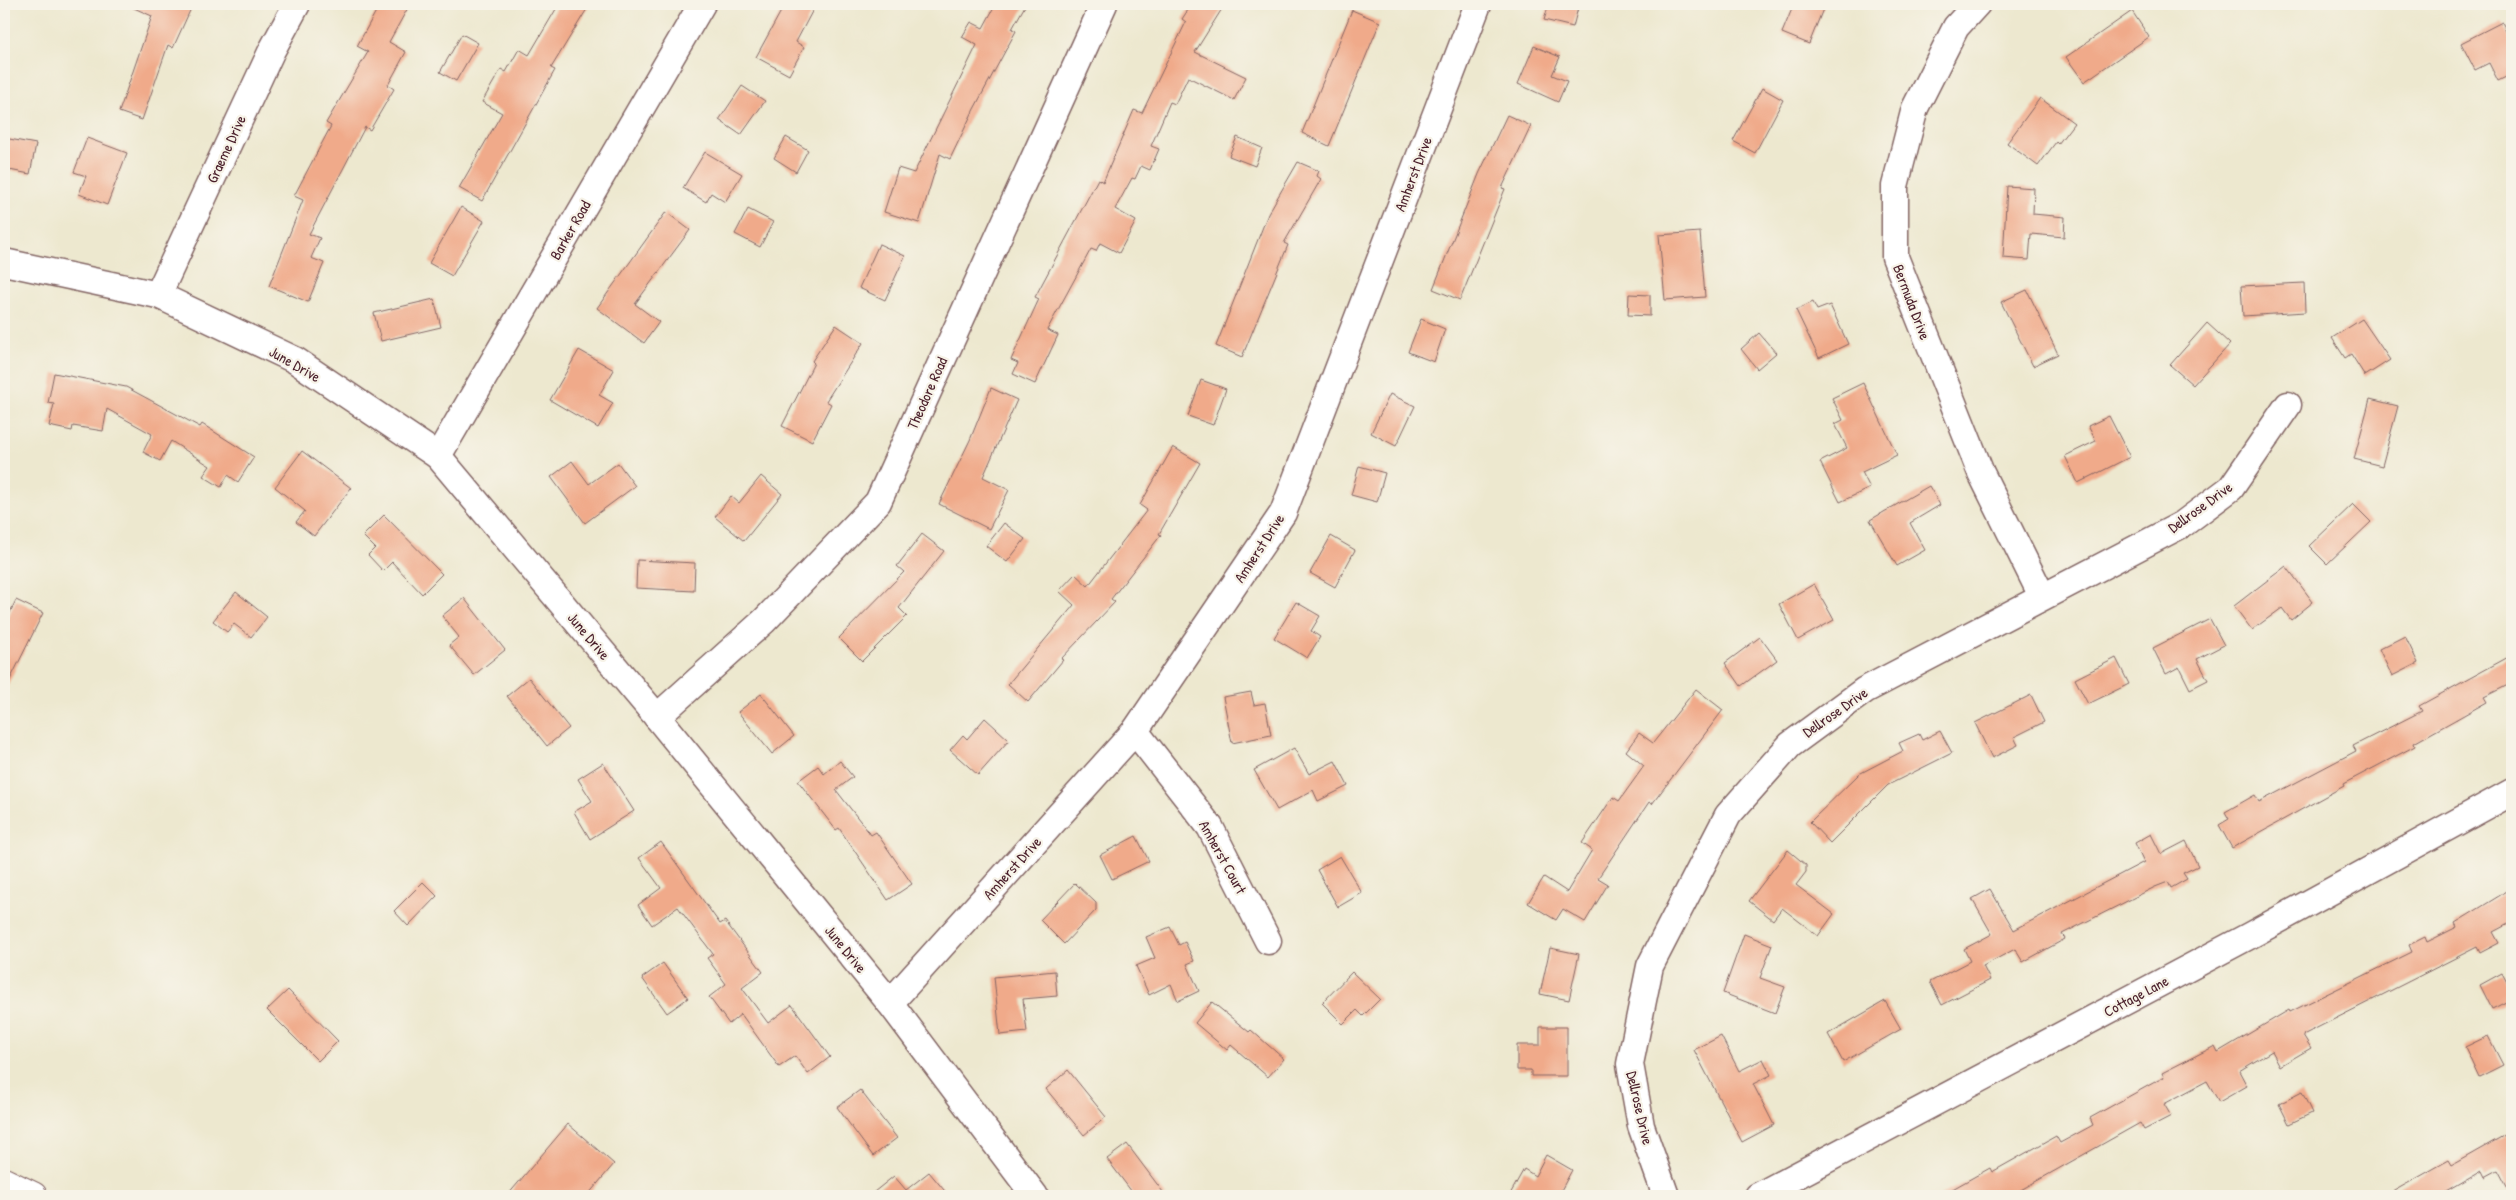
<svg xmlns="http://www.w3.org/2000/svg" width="2516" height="1200" viewBox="0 0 2516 1200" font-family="'Patrick Hand',sans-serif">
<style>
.building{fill:#f0aa8a}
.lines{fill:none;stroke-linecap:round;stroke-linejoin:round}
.street-casing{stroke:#836564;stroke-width:29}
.primary-casing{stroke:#836564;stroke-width:30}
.street{stroke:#fff;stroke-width:26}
.primary{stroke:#fff;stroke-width:28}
.labels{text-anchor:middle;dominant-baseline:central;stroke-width:4.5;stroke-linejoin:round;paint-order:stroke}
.street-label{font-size:15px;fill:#4a1f2b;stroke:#f7f3e8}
</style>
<rect width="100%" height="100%" fill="#f7f3e8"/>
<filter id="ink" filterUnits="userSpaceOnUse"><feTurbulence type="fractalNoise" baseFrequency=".02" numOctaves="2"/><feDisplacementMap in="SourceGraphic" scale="10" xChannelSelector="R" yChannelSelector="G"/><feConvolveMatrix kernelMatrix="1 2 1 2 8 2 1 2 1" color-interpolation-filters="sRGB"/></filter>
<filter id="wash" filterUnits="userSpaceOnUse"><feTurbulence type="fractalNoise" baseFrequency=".0096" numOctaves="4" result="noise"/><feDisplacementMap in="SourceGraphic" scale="20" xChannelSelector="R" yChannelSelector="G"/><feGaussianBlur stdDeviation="1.12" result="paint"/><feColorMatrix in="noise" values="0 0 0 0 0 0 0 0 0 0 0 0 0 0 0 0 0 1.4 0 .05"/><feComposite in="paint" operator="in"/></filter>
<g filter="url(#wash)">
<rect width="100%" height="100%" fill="#ede8cf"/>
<g id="blocks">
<g class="building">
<path d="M 125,4 L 193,4 L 173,48 L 168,45 L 142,120 L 119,112 L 152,16 Z"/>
<path d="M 380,4 L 410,4 L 389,42 L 406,52 L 388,85 L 394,89 L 370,130 L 365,127 L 309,234 L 320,238 L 311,258 L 324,263 L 308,302 L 269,286 L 303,200 L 294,196 L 331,126 L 326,123 L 368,52 L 357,46 Z"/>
<path d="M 559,4 L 590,4 L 551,68 L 555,70 L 482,201 L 459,188 L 502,113 L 482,102 L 501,69 L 506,72 L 519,49 L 529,55 Z"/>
<path d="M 785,4 L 816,4 L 796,42 L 804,47 L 789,75 L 756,57 Z"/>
<path d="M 996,4 L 1026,4 L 1012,29 L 1016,31 L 974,109 L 950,159 L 940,154 L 919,223 L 884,212 L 898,168 L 914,173 L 977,45 L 962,37 L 971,22 L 983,28 Z"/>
<path d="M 1192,4 L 1225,4 L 1195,52 L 1246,77 L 1234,100 L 1188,77 L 1175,104 L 1170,102 L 1151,146 L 1159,149 L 1150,170 L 1141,166 L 1135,179 L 1132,178 L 1115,209 L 1136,221 L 1119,253 L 1100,243 L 1096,251 L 1091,249 L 1047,330 L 1058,335 L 1035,384 L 1013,374 L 1018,363 L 1011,360 L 1039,299 L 1035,297 L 1098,179 L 1103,182 L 1134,110 L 1142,113 L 1186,22 L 1182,19 Z"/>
<path d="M 1549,4 L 1579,4 L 1573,27 L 1544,20 Z"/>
<path d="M 1794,4 L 1825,4 L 1809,44 L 1782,33 Z"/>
<path d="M 1352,10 L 1380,22 L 1329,146 L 1302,133 Z"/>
<path d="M 2132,11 L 2149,37 L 2084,82 L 2066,57 Z"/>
<path d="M 2502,22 L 2512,43 L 2512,74 L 2498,81 L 2489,63 L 2475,70 L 2461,43 Z"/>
<path d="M 462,34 L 478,43 L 456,81 L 440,72 Z"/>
<path d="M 1534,46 L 1560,57 L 1552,75 L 1567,81 L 1558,102 L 1518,84 Z"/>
<path d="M 742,86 L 765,101 L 741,135 L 719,120 Z"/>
<path d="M 1762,88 L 1783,100 L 1755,153 L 1733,141 Z"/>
<path d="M 2040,98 L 2074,123 L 2058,144 L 2056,142 L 2038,166 L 2007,143 Z"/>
<path d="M 1507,115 L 1531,126 L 1502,188 L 1505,189 L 1460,300 L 1433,289 L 1479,174 Z"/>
<path d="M 786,137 L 808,150 L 796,172 L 774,158 Z"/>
<path d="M 1237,137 L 1262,148 L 1255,166 L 1229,156 Z"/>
<path d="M 4,138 L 36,144 L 30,174 L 4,169 Z"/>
<path d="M 87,138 L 127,153 L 107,205 L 79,194 L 86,176 L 74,172 Z"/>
<path d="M 705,152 L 742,174 L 725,202 L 711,193 L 706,202 L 683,188 Z"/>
<path d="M 1298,162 L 1319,171 L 1317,176 L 1321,179 L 1284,243 L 1288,245 L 1242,357 L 1216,346 L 1268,214 Z"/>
<path d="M 2007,186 L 2034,188 L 2033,214 L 2065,217 L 2064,237 L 2031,234 L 2029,260 L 2003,258 Z"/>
<path d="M 461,207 L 484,221 L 452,276 L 429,263 Z"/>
<path d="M 748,209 L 773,222 L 760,247 L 735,234 Z"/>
<path d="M 666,212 L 690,230 L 635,304 L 659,322 L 644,343 L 597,308 Z"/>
<path d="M 1700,232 L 1705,297 L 1665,300 L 1659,235 Z"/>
<path d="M 879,244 L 905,256 L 885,300 L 859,288 Z"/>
<path d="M 2304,283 L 2305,312 L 2243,316 L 2241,286 Z"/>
<path d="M 2027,290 L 2058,354 L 2033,366 L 2001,302 Z"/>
<path d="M 1629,294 L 1650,295 L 1650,316 L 1628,315 Z"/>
<path d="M 434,299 L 441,327 L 381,341 L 374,313 Z"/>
<path d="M 1813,302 L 1817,310 L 1830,305 L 1848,344 L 1819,358 L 1796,310 Z"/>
<path d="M 1421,319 L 1445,329 L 1434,362 L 1408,352 Z"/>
<path d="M 2362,319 L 2390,360 L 2365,376 L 2351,354 L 2345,358 L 2332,338 Z"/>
<path d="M 2207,323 L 2230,344 L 2193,385 L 2170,365 Z"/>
<path d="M 836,325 L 863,343 L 826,401 L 831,404 L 812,441 L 782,426 L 814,363 L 812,361 Z"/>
<path d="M 1759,333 L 1776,353 L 1757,369 L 1741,349 Z"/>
<path d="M 579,350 L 614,370 L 599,395 L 613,403 L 598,428 L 550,400 Z"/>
<path d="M 54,373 L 126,387 L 200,427 L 202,424 L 254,457 L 238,482 L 228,475 L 221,487 L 203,476 L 210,466 L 171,441 L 160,461 L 143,452 L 152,434 L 107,409 L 103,431 L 73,426 L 72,431 L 49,426 L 54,404 L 48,403 Z"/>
<path d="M 1201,380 L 1226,389 L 1213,425 L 1188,416 Z"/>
<path d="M 1863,383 L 1897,455 L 1862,472 L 1870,488 L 1840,502 L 1820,462 L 1847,448 L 1835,424 L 1843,420 L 1832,398 Z"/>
<path d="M 991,388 L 1017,400 L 983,477 L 1009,490 L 989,529 L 939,504 L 970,440 Z"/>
<path d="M 1390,394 L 1415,406 L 1396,446 L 1371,433 Z"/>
<path d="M 2370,399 L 2398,406 L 2382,466 L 2354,459 Z"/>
<path d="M 2109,416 L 2130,457 L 2078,483 L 2065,456 L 2096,441 L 2088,426 Z"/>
<path d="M 1173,447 L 1200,463 L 1159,534 L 1161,535 L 1111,599 L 1115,602 L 1061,659 L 1063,660 L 1028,702 L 1008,684 L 1074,605 L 1059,591 L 1075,574 L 1088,586 L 1147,510 L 1140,505 Z"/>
<path d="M 302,451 L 351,488 L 314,536 L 296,522 L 305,511 L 275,487 Z"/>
<path d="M 572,461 L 589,484 L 618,463 L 635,486 L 585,523 L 551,477 Z"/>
<path d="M 1359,466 L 1385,473 L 1377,502 L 1351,495 Z"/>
<path d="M 761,476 L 782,494 L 744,541 L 715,517 L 731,496 L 739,503 Z"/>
<path d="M 1929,486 L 1940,505 L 1910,523 L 1925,550 L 1897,566 L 1870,520 Z"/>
<path d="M 2353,504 L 2371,522 L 2327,564 L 2309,546 Z"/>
<path d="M 384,515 L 442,574 L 422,594 L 392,562 L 383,571 L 368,555 L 375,548 L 363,536 Z"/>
<path d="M 1004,523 L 1025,539 L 1007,562 L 986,546 Z"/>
<path d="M 922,534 L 944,551 L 899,608 L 907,616 L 862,661 L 839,638 L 904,572 L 897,566 Z"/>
<path d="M 1331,536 L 1355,550 L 1335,587 L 1310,573 Z"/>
<path d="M 637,560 L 695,563 L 694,591 L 636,588 Z"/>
<path d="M 2286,566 L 2313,602 L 2291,620 L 2282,608 L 2252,630 L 2234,606 Z"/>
<path d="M 1814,584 L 1834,620 L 1798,640 L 1779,604 Z"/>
<path d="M 236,592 L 267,617 L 251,637 L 234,624 L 227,632 L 213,621 Z"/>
<path d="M 464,598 L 505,650 L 474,675 L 449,645 L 459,637 L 442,616 Z"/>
<path d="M 16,600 L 43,613 L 4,692 L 4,625 Z"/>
<path d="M 1296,602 L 1320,616 L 1311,631 L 1320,637 L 1307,658 L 1274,638 Z"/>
<path d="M 2210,619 L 2224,645 L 2197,659 L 2208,680 L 2190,689 L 2179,667 L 2166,674 L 2153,648 Z"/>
<path d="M 2405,636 L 2418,663 L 2392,676 L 2379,649 Z"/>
<path d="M 1760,637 L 1777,660 L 1741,686 L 1725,663 Z"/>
<path d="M 2512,655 L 2512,683 L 2484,697 L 2487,702 L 2414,743 L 2415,746 L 2343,784 L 2344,786 L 2232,848 L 2219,825 L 2229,819 L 2225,812 L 2255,795 L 2259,802 L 2356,751 L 2353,746 L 2422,711 L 2419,706 Z"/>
<path d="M 2116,658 L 2129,684 L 2088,704 L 2075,679 Z"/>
<path d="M 529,678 L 569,728 L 547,746 L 507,696 Z"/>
<path d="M 1696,689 L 1723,710 L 1652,804 L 1649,802 L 1598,878 L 1608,884 L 1585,922 L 1563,909 L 1556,920 L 1528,903 L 1544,877 L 1567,892 L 1592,850 L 1582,843 L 1613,797 L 1619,801 L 1644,766 L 1626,751 L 1639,733 L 1653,743 Z"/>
<path d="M 1251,692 L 1254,705 L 1265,703 L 1271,735 L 1232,743 L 1223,697 Z"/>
<path d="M 761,694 L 794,736 L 772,754 L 738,712 Z"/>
<path d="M 2031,695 L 2044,722 L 2014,737 L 2018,745 L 1992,758 L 1975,723 Z"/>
<path d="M 985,718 L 1009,740 L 978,775 L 950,750 L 963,735 L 967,739 Z"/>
<path d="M 1940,731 L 1952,753 L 1888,785 L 1830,843 L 1810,822 L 1859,774 L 1903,751 L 1899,743 L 1919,734 L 1922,740 Z"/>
<path d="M 1294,748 L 1309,774 L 1335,761 L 1348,786 L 1318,801 L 1313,790 L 1277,810 L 1254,770 Z"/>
<path d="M 840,761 L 853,777 L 836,790 L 871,835 L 876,832 L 912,884 L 888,900 L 839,828 L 836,830 L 798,781 L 818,766 L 824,774 Z"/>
<path d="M 603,763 L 634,811 L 590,839 L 574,812 L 592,801 L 578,779 Z"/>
<path d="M 2151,834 L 2161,854 L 2186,841 L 2198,866 L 2183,873 L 2187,879 L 2171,888 L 2168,882 L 2155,887 L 2062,934 L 2065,939 L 2023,962 L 2015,949 L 1983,966 L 1990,980 L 1942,1005 L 1930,982 L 1970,961 L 1964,949 L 1992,934 L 1972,899 L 1990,889 L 2014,930 L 2144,862 L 2135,843 Z"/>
<path d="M 1136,836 L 1149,861 L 1112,879 L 1100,855 Z"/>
<path d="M 661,842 L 720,924 L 725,921 L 763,972 L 742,988 L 768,1023 L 792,1005 L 830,1057 L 808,1074 L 795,1056 L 779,1067 L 741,1014 L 729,1024 L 709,997 L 726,984 L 707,958 L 713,954 L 678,907 L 652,925 L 638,905 L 661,888 L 639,858 Z"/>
<path d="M 1788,850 L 1806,865 L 1806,872 L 1796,885 L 1834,914 L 1818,936 L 1782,908 L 1773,920 L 1749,901 Z"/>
<path d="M 1340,856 L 1362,893 L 1338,907 L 1317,870 Z"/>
<path d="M 423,882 L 437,896 L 408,926 L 394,911 Z"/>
<path d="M 1075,883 L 1096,903 L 1096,910 L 1064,944 L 1040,920 Z"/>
<path d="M 2512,888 L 2512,922 L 2493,932 L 2499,943 L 2480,953 L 2477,947 L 2303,1035 L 2311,1048 L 2280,1066 L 2272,1051 L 2239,1071 L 2247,1086 L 2219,1102 L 2207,1081 L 2164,1104 L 2171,1116 L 2144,1130 L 2140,1123 L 2010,1196 L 1940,1196 L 1990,1168 L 1992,1172 L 2056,1136 L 2060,1143 L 2093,1125 L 2090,1118 L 2164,1077 L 2162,1073 L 2215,1046 L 2218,1052 L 2289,1010 L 2290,1012 L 2412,952 L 2409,945 L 2425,937 L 2427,942 L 2457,927 L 2455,923 Z"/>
<path d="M 1170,927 L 1179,945 L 1185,942 L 1194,961 L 1187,964 L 1199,991 L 1178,1001 L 1171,984 L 1149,995 L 1136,966 L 1155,958 L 1146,937 Z"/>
<path d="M 1744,934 L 1772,945 L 1760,978 L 1785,987 L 1775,1013 L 1723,993 Z"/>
<path d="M 1550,948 L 1579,954 L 1569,1000 L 1540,994 Z"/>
<path d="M 663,963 L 688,998 L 667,1013 L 642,978 Z"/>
<path d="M 1055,971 L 1057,996 L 1023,999 L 1027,1032 L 1000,1035 L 994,977 Z"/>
<path d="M 1352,972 L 1380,999 L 1363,1016 L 1357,1010 L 1343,1024 L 1322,1003 Z"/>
<path d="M 2502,973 L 2512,992 L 2512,999 L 2492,1009 L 2480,985 Z"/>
<path d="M 288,990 L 338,1041 L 318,1061 L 267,1010 Z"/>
<path d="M 1885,1001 L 1901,1029 L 1843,1062 L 1828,1034 Z"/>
<path d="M 1212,1002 L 1249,1032 L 1251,1030 L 1284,1059 L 1268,1077 L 1231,1045 L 1227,1050 L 1195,1023 Z"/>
<path d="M 1540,1027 L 1567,1027 L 1567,1076 L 1531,1076 L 1531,1070 L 1517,1070 L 1517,1045 L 1540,1045 Z"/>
<path d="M 1721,1036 L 1739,1071 L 1763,1059 L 1771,1075 L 1753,1084 L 1774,1125 L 1742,1142 L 1694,1050 Z"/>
<path d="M 2488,1036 L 2503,1065 L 2479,1077 L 2465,1047 Z"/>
<path d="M 1068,1070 L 1106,1117 L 1084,1135 L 1046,1089 Z"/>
<path d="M 860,1090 L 897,1138 L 873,1156 L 837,1107 Z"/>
<path d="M 2302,1092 L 2312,1113 L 2289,1124 L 2279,1104 Z"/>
<path d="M 568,1124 L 614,1164 L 587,1196 L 507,1196 Z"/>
<path d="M 2512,1131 L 2512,1196 L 2498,1170 L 2485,1177 L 2482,1171 L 2439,1196 L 2385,1196 L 2449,1160 L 2452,1165 Z"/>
<path d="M 1127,1144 L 1166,1196 L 1135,1196 L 1107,1159 Z"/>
<path d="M 1546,1155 L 1572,1170 L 1558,1196 L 1509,1196 L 1524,1169 L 1535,1176 Z"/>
<path d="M 929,1172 L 949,1196 L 869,1196 L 894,1176 L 906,1190 Z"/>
</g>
</g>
</g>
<g filter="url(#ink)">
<use href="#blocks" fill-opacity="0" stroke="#836564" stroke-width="1"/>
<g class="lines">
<g class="street-casing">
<g id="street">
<path d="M 1977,4 L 1956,27 L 1915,108 L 1895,186 L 1895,257 L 1981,473 L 2042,596"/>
<path d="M 4,262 L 158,295 L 295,360 L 438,456 L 657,717 L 890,1003 L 1035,1196"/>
<path d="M 158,295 L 272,50 L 297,4"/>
<path d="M 438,456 L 702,4"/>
<path d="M 657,717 L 764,621 L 878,502 L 1104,4"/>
<path d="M 1135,731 L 1210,827 L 1268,941"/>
<path d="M 890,1003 L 1135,731 L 1283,513 L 1478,4"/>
<path d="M 1666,1196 L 1641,1126 L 1630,1064 L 1650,966 L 1728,815 L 1790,745 L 1865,690 L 2183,524 L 2231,488 L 2288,405"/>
<path d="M 1758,1196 L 2249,936 L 2512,792"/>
</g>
</g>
<g class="primary-casing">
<path id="primary" d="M 4,1182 L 33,1196"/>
</g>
<use href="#street" class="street"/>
<use href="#primary" class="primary"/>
</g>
</g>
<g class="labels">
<g class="street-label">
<text transform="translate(226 149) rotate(-65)">Graeme Drive</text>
<text transform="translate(1413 174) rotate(-69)">Amherst Drive</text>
<text transform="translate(570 230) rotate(-60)">Barker Road</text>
<text transform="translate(1912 302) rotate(69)">Bermuda Drive</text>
<text transform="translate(295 364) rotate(30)">June Drive</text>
<text transform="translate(927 393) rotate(-66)">Theodore Road</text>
<text transform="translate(2200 507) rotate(-36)">Dellrose Drive</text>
<text transform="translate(1259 548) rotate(-57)">Amherst Drive</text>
<text transform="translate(589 636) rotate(50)">June Drive</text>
<text transform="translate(1835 712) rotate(-35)">Dellrose Drive</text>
<text transform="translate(1223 857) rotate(61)">Amherst Court</text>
<text transform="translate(1012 868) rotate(-48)">Amherst Drive</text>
<text transform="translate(846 949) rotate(51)">June Drive</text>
<text transform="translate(2136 996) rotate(-28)">Cottage Lane</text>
<text transform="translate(1640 1108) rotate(77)">Dellrose Drive</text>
</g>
</g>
<rect width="2516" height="1200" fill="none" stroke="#f7f3e8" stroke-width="20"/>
</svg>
